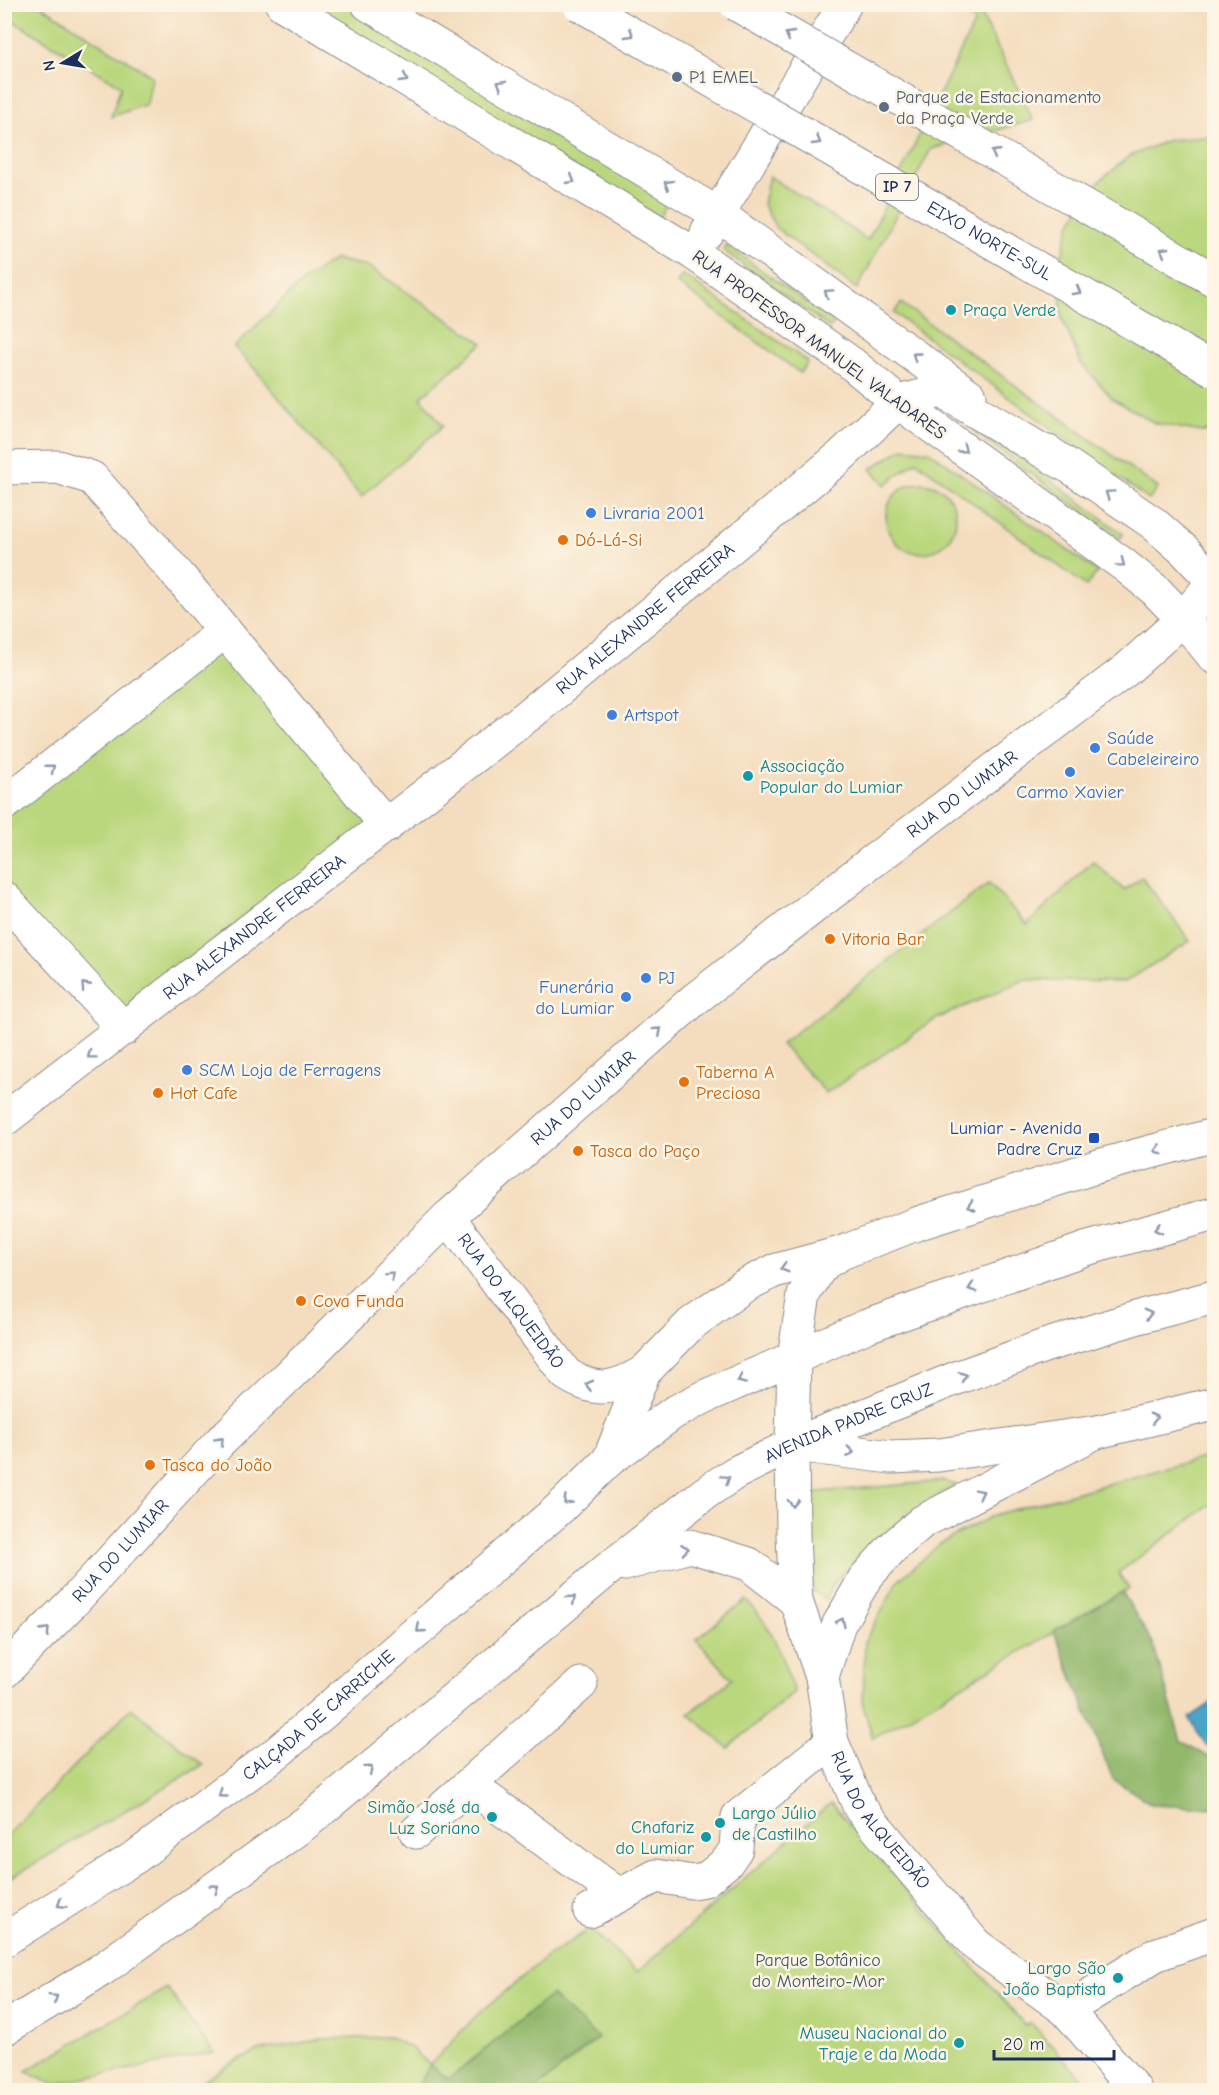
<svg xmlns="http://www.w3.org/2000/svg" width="1219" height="2095" viewBox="0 0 1219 2095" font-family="'Comic Neue',sans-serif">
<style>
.green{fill:#bad77d;stroke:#6a836e;stroke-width:1.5}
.forest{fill:#93b86c;stroke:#577465;stroke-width:1.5}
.water{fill:#48a5c7;stroke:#326a92;stroke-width:1.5}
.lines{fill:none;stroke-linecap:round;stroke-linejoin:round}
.minor-casing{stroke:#88868e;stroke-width:35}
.major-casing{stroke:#88868e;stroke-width:35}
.highway-casing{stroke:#88868e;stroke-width:35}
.minor{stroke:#fff;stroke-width:33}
.major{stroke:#fff;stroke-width:33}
.highway{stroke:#fff;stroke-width:33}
.highway-bridge-casing{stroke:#88868e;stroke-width:35;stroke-linecap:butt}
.highway-bridge{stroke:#fff;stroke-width:33}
.oneway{stroke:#8d97ae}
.service-dot{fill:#5c6f8a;stroke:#fcf5e5;stroke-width:2}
.culture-dot{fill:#0f9aa8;stroke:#fcf5e5;stroke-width:2}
.shop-dot{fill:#3f7fe0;stroke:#fcf5e5;stroke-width:2}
.food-dot{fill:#e8710a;stroke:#fcf5e5;stroke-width:2}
.transit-dot{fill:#1a4fb4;stroke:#fcf5e5;stroke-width:2}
.labels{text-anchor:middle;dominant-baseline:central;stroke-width:5;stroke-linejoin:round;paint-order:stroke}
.shield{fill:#fcf5e5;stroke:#5e6a86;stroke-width:1.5}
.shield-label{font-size:16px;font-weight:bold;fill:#1b2f5e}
.service-label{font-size:18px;fill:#4e5e75;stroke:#fcf5e5;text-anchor:start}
.street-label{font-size:18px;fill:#1b2f5e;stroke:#fcf5e5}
.culture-label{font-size:18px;fill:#0d838f;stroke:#fcf5e5;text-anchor:end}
.shop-label{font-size:18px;fill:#366cbe;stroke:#fcf5e5;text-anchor:start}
.food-label{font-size:18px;fill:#c56008;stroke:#fcf5e5;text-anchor:start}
.transit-label{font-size:18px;fill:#164399;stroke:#fcf5e5;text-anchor:end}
.park-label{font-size:18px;fill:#435966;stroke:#fcf5e5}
</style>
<rect width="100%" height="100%" fill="#fcf5e5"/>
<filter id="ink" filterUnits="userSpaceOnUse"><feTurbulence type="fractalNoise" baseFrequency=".0167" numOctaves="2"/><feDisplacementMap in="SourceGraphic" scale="12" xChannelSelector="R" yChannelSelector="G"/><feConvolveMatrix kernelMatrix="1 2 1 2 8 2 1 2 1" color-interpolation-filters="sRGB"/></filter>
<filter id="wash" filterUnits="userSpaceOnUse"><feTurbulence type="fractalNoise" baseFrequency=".008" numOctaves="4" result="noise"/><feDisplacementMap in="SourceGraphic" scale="24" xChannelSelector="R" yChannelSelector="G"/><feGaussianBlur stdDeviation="1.35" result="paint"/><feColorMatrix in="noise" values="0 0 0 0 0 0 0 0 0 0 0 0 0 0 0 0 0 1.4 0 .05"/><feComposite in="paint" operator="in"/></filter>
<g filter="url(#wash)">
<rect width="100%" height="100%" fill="#f4ddbe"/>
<g class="green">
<path d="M 5,4 L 40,5 L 152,76 L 147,104 L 111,117 L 121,86 L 5,16 Z"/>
<path d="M 300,5 L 350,5 L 670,198 L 659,218 Z"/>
<path d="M 956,5 L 977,5 L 1033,120 L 931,149 L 857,289 L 776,228 L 763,204 L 769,176 L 868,240 L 975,22 Z"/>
<path d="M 1214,136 L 1214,431 L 1201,432 L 1155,423 L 1113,399 L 1081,363 L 1062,319 L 1058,271 L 1070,224 L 1094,186 L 1128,157 L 1169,140 Z"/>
<path d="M 726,245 L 835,323 L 830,328 L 723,250 Z"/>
<path d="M 335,259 L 369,267 L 483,343 L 421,397 L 443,426 L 361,497 L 254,368 L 234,347 L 304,280 Z"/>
<path d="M 683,275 L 808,362 L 800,373 L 677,283 Z"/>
<path d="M 901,303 L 1158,488 L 1149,500 L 894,313 Z"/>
<path d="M 978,426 L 1123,534 L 1120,539 L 975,432 Z"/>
<path d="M 903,448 L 929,451 L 1098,572 L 1086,586 L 916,461 L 885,485 L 871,469 Z"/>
<circle cx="921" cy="518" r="35"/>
<path d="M 225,631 L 387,826 L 124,1029 L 5,898 L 5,804 Z"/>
<path d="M 1093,861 L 1124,890 L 1142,877 L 1190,941 L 1125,982 L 1024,980 L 936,1019 L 826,1093 L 781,1044 L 989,883 L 1027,925 Z"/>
<path d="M 1214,1455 L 1214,1502 L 1118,1573 L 1129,1588 L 873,1738 L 863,1706 L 865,1641 L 898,1581 L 941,1543 L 994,1515 Z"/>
<path d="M 944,1481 L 956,1485 L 907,1514 L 883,1535 L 835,1581 L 826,1600 L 812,1590 L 807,1501 L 819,1492 Z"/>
<path d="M 746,1600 C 775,1629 781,1655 794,1692 L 728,1748 L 689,1714 L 732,1679 L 696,1639 Z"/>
<path d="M 131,1708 L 203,1765 L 5,1881 L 5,1838 Z"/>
<path d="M 831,1803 L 1025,2025 L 1030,2022 L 1092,2090 L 190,2090 L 224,2068 L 257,2051 L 322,2039 L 389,2037 L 411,2048 L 430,2065 L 475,2017 L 545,1958 L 590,1929 L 637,1972 Z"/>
<path d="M 167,1988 L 214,2053 L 54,2084 L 26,2071 Z"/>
</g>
<g class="forest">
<path d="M 1122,1592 L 1153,1643 L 1181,1741 L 1214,1760 L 1214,1808 L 1153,1805 L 1113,1779 L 1054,1631 Z"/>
<path d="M 551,1995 L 598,2038 L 535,2090 L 416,2090 L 430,2065 L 449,2079 Z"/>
</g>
<path class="water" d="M 1214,1701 L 1214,1748 L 1207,1747 L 1189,1718 Z"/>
</g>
<g filter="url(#ink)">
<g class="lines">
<g class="minor-casing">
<g id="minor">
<path d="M 368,4 L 718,214 L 970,396"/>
<path d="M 707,232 L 845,4"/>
<path d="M 1048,452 L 1153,523 L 1184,550 L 1214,582"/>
<path d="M 4,468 L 58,467 L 92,478 L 179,576 L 387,826"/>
<path d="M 4,804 L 225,631"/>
<path d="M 4,898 L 124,1029"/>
<path id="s1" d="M 4,1120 L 531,713 L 841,456 L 898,402 L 942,391 L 1066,465"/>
<path id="s2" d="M 448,1217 L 566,1374 C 596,1393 614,1390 644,1372"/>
<path id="s3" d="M 841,1253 L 825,1263 L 818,1271 L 804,1295 L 794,1357 L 792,1445 L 793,1535 L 796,1601 L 822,1677 L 832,1742 L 860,1808 L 976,1945 L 1066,2010 L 1135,2090"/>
<path id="s4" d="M 4,1672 L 73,1602 L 219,1443 L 306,1359 L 448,1217 L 695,999 L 873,861 L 1126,670 L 1183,619 L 1155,590 L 1124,565 L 898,402 L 851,363 L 693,253 L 282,4"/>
<path d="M 822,1677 L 839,1624 L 866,1577 L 892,1548 L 922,1522 L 1092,1434"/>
<path d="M 469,1785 L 619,1895"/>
<path d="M 416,1832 L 581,1684"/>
<path d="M 590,1911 L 656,1876 L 692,1882 L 705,1880 L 727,1862 L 736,1849 L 738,1817 L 832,1742"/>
<path d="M 1066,2010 L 1155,1955 L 1214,1934"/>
</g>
</g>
<g class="major-casing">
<path id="major" d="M 1214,581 L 1183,619 L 1214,657"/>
</g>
<g class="highway-casing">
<g id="highway">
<path d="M 794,1445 L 891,1457 L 939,1455 L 1097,1432 L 1214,1404"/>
<path d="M 609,1460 L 644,1372 L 691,1324 L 744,1286 L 774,1271 L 841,1253 L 916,1224 L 1102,1165 L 1214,1135"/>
<path d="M 625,1564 L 690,1546 L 749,1564 L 796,1601"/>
<path id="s5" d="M 4,1940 L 137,1856 L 279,1751 L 560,1508 L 609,1460 L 673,1413 L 704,1397 L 867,1326 L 1085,1249 L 1214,1214"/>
<path id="s6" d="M 4,2029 L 101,1970 L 307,1822 L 608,1569 L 705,1493 L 735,1473 L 792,1445 L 954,1379 L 1044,1346 L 1142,1316 L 1214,1297"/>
</g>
</g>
<use href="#minor" class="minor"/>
<use href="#major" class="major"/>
<use href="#highway" class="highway"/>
<g class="highway-bridge-casing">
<g id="highway-bridge">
<path id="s7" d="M 579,4 L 1214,370"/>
<path d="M 736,4 L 1214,280"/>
</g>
</g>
<use href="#highway-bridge" class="highway-bridge"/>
</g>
<defs><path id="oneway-chevron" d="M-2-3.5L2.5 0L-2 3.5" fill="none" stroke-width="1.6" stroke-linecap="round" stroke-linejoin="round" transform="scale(1.5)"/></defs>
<g class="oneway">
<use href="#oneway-chevron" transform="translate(630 34) rotate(30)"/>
<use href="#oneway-chevron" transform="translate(789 35) rotate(-150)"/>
<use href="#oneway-chevron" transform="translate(404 79) rotate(31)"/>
<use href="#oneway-chevron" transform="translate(501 84) rotate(-149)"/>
<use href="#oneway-chevron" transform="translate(817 141) rotate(30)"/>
<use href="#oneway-chevron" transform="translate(995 153) rotate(-150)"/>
<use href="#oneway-chevron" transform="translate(571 180) rotate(31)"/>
<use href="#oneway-chevron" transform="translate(668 184) rotate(-149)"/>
<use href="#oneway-chevron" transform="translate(1164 251) rotate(-150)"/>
<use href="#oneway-chevron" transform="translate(1077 291) rotate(30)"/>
<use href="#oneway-chevron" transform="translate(828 293) rotate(-145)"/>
<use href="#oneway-chevron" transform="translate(916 356) rotate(-144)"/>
<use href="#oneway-chevron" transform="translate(963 449) rotate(36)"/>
<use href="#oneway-chevron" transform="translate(1109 494) rotate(-146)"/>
<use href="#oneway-chevron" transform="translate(1121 563) rotate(37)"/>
<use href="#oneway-chevron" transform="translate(51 768) rotate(-38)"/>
<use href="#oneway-chevron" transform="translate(85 986) rotate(-132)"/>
<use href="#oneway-chevron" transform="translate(658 1031) rotate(-41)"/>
<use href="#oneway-chevron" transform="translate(91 1055) rotate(143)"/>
<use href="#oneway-chevron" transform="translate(1158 1150) rotate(165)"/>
<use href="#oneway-chevron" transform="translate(971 1206) rotate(162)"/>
<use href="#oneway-chevron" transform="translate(1158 1229) rotate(165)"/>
<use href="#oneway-chevron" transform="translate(784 1268) rotate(164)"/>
<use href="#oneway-chevron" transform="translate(390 1275) rotate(-45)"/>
<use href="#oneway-chevron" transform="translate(972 1288) rotate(161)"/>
<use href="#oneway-chevron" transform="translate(1148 1314) rotate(-15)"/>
<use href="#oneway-chevron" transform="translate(963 1376) rotate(-20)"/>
<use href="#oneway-chevron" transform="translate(741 1380) rotate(156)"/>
<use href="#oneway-chevron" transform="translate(589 1385) rotate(-166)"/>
<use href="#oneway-chevron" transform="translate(1154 1418) rotate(-13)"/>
<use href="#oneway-chevron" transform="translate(220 1441) rotate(-46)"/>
<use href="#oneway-chevron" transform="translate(850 1452) rotate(7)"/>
<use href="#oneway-chevron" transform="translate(726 1479) rotate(-34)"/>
<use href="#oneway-chevron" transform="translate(980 1493) rotate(-27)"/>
<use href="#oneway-chevron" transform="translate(567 1501) rotate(135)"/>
<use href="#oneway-chevron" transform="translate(793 1503) rotate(90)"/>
<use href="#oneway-chevron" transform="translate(685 1549) rotate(-8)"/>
<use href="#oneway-chevron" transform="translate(572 1599) rotate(-40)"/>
<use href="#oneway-chevron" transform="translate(841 1622) rotate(-65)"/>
<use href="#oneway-chevron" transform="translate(420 1629) rotate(139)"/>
<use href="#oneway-chevron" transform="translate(46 1631) rotate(-46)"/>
<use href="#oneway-chevron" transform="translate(369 1769) rotate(-40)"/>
<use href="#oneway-chevron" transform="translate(222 1794) rotate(144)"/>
<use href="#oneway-chevron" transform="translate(215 1888) rotate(-36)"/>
<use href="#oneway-chevron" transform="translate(61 1904) rotate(148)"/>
<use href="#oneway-chevron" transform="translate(54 1998) rotate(-32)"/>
</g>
</g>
<g class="service-dot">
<circle cx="677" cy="77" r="6"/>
<circle cx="884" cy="107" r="6"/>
</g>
<g class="culture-dot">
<circle cx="951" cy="310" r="6"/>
<circle cx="748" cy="776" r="6"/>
<circle cx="492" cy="1817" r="6"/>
<circle cx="720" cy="1823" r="6"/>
<circle cx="706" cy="1837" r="6"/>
<circle cx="1118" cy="1978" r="6"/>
<circle cx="959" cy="2043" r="6"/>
</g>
<g class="shop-dot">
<circle cx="591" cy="513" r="6"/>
<circle cx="612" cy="715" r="6"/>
<circle cx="1095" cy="748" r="6"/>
<circle cx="1070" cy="772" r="6"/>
<circle cx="646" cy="978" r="6"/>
<circle cx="626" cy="997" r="6"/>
<circle cx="187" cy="1070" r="6"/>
</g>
<g class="food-dot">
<circle cx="563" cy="540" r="6"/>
<circle cx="830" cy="939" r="6"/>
<circle cx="684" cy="1082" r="6"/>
<circle cx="158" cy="1093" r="6"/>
<circle cx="578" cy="1151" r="6"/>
<circle cx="301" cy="1301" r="6"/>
<circle cx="150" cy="1465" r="6"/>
</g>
<rect class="transit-dot" x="1088" y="1132" width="12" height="12" rx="3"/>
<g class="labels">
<rect class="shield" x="876" y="174" width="42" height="26" rx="4.5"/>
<g class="shield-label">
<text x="897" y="187">IP 7</text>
</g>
<g class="service-label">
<text x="689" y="77">P1 EMEL</text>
<text x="896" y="97">Parque de Estacionamento<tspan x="896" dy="21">da Praça Verde</tspan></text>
</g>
<g class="street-label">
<text stroke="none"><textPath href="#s7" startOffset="474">EIXO NORTE-SUL</textPath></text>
<text transform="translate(819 345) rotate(36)">RUA PROFESSOR MANUEL VALADARES</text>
<text stroke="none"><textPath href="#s1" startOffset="814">RUA ALEXANDRE FERREIRA</textPath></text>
<text stroke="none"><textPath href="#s4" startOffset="1302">RUA DO LUMIAR</textPath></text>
<text stroke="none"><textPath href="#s1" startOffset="316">RUA ALEXANDRE FERREIRA</textPath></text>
<text stroke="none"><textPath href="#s4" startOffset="816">RUA DO LUMIAR</textPath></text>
<text stroke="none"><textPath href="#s2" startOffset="105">RUA DO ALQUEIDÃO</textPath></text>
<text stroke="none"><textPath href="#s6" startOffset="1044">AVENIDA PADRE CRUZ</textPath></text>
<text stroke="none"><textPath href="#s4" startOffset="168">RUA DO LUMIAR</textPath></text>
<text stroke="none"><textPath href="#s5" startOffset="387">CALÇADA DE CARRICHE</textPath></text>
<text stroke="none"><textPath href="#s3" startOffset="603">RUA DO ALQUEIDÃO</textPath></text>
</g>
<g class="culture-label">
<text x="963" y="310" text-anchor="start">Praça Verde</text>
<text x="760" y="766" text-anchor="start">Associação<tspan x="760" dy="21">Popular do Lumiar</tspan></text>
<text x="480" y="1807">Simão José da<tspan x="480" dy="21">Luz Soriano</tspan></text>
<text x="732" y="1813" text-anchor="start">Largo Júlio<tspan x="732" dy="21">de Castilho</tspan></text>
<text x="694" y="1827">Chafariz<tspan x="694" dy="21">do Lumiar</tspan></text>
<text x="1106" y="1968">Largo São<tspan x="1106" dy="21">João Baptista</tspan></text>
<text x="947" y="2033">Museu Nacional do<tspan x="947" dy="21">Traje e da Moda</tspan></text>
</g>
<g class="shop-label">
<text x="603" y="513">Livraria 2001</text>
<text x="624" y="715">Artspot</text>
<text x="1107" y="738">Saúde<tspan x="1107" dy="21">Cabeleireiro</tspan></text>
<text x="1070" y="792" text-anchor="middle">Carmo Xavier</text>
<text x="658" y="978">PJ</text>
<text x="614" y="987" text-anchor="end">Funerária<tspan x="614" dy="21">do Lumiar</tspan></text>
<text x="199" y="1070">SCM Loja de Ferragens</text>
</g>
<g class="food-label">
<text x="575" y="540">Dó-Lá-Si</text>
<text x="842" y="939">Vitoria Bar</text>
<text x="696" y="1072">Taberna A<tspan x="696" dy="21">Preciosa</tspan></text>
<text x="170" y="1093">Hot Cafe</text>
<text x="590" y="1151">Tasca do Paço</text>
<text x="313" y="1301">Cova Funda</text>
<text x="162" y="1465">Tasca do João</text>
</g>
<g class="transit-label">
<text x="1082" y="1128">Lumiar - Avenida<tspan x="1082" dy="21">Padre Cruz</tspan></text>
</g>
<g class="park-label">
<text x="818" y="1960">Parque Botânico<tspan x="818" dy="21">do Monteiro-Mor</tspan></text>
</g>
</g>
<rect width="1219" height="2095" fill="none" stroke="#fcf5e5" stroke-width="24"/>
<g transform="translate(63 63) rotate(259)" stroke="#fcf5e5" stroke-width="4.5" paint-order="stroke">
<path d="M0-4.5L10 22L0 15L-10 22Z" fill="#1b2f5e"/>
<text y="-9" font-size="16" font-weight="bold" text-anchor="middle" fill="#1b2f5e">N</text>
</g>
<path d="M994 2050v9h120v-9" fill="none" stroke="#1b2f5e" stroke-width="3"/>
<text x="1003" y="2050" font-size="18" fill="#1b2f5e" stroke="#fcf5e5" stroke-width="4.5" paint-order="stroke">20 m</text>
</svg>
